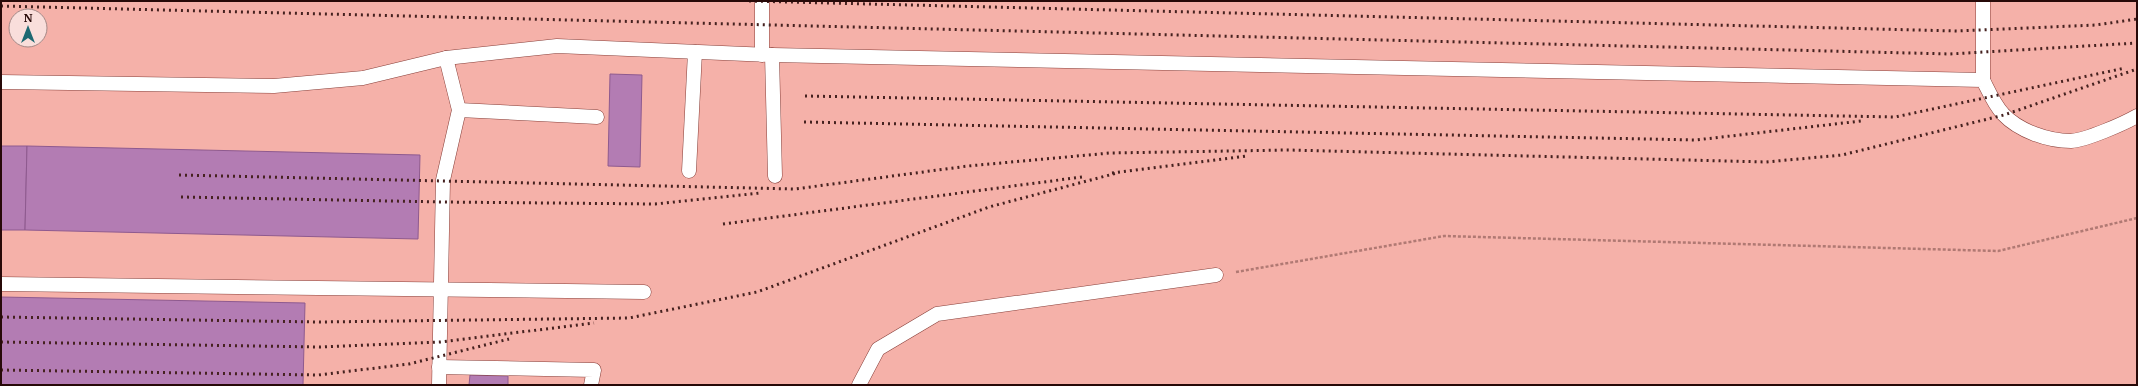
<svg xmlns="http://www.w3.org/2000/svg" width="2138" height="386" viewBox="0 0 2138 386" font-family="Merriweather,serif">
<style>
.building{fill:#b37cb3;stroke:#8e5a8f}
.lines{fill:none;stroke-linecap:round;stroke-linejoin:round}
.lane-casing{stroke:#883f39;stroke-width:15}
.path{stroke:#b07973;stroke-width:2.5;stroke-dasharray:3 2;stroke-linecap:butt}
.lane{stroke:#fff;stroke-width:14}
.rail{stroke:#45211f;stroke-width:3;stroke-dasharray:2 4;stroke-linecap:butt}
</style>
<rect width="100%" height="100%" fill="#f5b1a9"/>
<g class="building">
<path d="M 610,74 L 642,75 L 640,167 L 608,166 Z"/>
<path d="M 1,146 L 27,146 L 25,230 L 1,230 Z"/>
<path d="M 27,146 L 420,155 L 418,239 L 25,230 Z"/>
<path d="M 1,297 L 305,303 L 303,385 L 1,385 Z"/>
<path d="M 470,375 L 508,376 L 508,385 L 469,385 Z"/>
</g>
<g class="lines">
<g class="lane-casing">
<g id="lane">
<path d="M 762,1 L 762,55"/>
<path d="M 1983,1 L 1983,80"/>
<path d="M 772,55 L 775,176"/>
<path d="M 1,82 L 274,86 L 363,78 L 446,58 L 557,46 L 772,55 L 1983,80 C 1989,92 1994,104 2003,114 C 2019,131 2048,141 2071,141 C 2086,140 2123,124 2137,116"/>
<path d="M 459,110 L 597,117"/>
<path d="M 689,171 L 695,52"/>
<path d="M 1,284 L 644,292"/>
<path d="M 439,367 L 594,370 L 591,385"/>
<path d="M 439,385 L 443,180 L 459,110 L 446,58"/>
<path d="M 859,385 L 878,349 L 937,314 L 1216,275"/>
</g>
</g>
<path class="path" d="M 1236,272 L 1444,236 L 1998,251 L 2137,218"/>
<use href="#lane" class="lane"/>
<g class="rail">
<path d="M 749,1 L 1957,31 L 2096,25 L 2137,19"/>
<path d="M 1,6 L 1950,54 L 2137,43"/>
<path d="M 805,96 L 1895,117 L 2125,68"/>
<path d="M 804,122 L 1696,140 L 1861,121"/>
<path d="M 1112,173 L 1247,156"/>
<path d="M 179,175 L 795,189 L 968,166 L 1110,153 L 1288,150 L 1766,162 L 1842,155 L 2004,115 L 2137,69"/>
<path d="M 181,197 L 443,202 L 655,204 L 760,193"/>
<path d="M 723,224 L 1082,177"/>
<path d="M 1,317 L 320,322 L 629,318 L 757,292 L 989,207 L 1117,173"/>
<path d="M 1,342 L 320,347 L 440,342 L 594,323"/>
<path d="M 1,370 L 318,375 L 409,364 L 509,339"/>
</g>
</g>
<rect width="2138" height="386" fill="none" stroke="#270908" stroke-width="4"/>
<g transform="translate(28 28)"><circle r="19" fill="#f9dedb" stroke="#a58987"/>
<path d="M0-3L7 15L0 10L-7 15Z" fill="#1e6972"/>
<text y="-6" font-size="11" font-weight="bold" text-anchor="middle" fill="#270908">N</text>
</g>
</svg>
